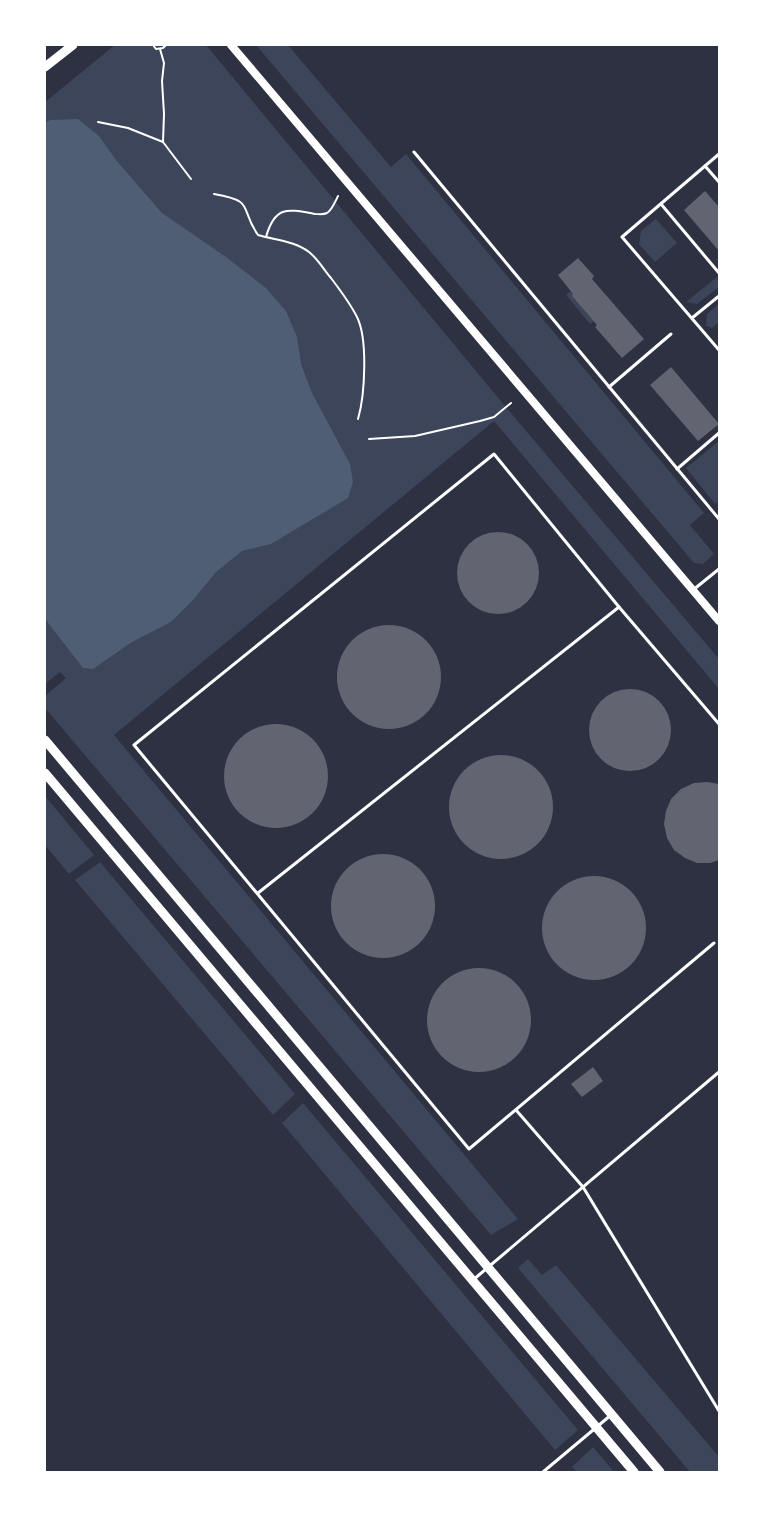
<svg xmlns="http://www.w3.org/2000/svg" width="764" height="1517" viewBox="0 0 764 1517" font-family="'Golos Text',sans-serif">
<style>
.green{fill:#3c4559}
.water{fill:#4f5d75}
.building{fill:#626471}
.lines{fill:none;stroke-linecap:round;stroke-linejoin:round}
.path{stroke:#fff;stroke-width:2}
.service{stroke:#fff;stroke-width:3}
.tertiary{stroke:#fff;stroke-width:8}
.secondary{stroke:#fff;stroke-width:9}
</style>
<rect width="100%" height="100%" fill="#2d3142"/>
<g class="green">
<path d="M 115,45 L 206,45 L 505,406 L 719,659 L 719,689 L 494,421 L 114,735 L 518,1219 L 491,1235 L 45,708 L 45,696 L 66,678 L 60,672 L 45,684 L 45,102 Z"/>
<path d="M 256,45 L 288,45 L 391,167 L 406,154 L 704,513 L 690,525 L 714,554 L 703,564 L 694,563 Z"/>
<path d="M 656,219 L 677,243 L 655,262 L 639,244 L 641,231 Z"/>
<path d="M 717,277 L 719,287 L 697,304 L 686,302 Z"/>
<path d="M 571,291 L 573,294 L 572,296 L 594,321 L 590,324 L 566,295 Z"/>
<path d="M 719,304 L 719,322 L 712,328 L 706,326 L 707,314 Z"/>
<path d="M 719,441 L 719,501 L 715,504 L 686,468 Z"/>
<path d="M 45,796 L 94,855 L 69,874 L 45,845 Z"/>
<path d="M 100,862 L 295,1094 L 273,1115 L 75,880 Z"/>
<path d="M 303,1103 L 578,1430 L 555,1450 L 282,1123 Z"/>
<path d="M 528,1259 L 542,1275 L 556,1265 L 719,1457 L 719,1472 L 690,1472 L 518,1268 Z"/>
<path d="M 593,1447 L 614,1472 L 577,1472 L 572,1467 Z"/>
</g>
<path class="water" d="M 78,119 L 99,136 L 116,160 L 162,213 L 226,257 L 266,288 L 286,311 L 297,337 L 301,364 L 312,393 L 350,464 L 353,482 L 348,498 L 271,544 L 242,551 L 216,572 L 194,599 L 171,622 L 132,642 L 93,669 L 83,668 L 45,619 L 45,123 L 50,120 Z"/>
<g class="building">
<path d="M 705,191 L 719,207 L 719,251 L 684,210 Z"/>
<path d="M 578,258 L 594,276 L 592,279 L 644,339 L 622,358 L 595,327 L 597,325 L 572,296 L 573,294 L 558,275 Z"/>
<path d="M 671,367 L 719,424 L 698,441 L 650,385 Z"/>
<circle cx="498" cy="573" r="41"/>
<circle cx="389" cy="677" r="52"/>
<circle cx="630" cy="730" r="41"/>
<circle cx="276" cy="776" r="52"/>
<circle cx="501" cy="807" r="52"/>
<path d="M 707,782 L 719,784 L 719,860 L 710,863 L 697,863 L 685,858 L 674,850 L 667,838 L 664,824 L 666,811 L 671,799 L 681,789 L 694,783 Z"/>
<circle cx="383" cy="906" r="52"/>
<circle cx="594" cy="928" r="52"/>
<circle cx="479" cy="1020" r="52"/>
<path d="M 593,1067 L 603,1081 L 582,1097 L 571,1084 Z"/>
</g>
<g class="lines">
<g class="path">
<path d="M 153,45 L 156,49 L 163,48 L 166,45"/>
<path d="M 160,49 L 164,63 L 162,81 L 164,114 L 163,142"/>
<path d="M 98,122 L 128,128 L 163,142 L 191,179"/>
<path d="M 214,194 C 256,201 239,208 258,235 C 275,240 295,241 309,252 C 318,259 324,270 331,278 C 340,290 350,303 357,317 C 368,339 365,395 358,419"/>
<path d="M 266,237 C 275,205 288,209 315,214 C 319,214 323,215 327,213 C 332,210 335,202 338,196"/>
<path d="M 369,439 L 415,436 L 480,421 L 494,417 L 511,403"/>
</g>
<g class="service">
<path d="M 414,152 L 719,519"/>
<path d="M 719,154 L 622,237 L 719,350"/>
<path d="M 705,166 L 719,182"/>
<path d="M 661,204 L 719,273"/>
<path d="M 692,318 L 719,296"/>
<path d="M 609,387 L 671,334"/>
<path d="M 677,469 L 719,433"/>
<path d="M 693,590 L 719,569"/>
<path d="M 619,607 L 494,454 L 134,745 L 469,1149 L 714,943"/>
<path d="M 258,893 L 619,607 L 719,724"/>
<path d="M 516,1110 L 583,1187 L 719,1411"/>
<path d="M 473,1280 L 719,1072"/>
<path d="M 543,1472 L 611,1415"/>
</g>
<path class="tertiary" d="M 231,45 L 719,621"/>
<g class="secondary">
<path d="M 45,67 L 73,45"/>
<path d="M 45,740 L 660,1472"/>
<path d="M 45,773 L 634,1472"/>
</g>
</g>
<rect width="764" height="1517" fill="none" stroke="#ffffff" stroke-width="92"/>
</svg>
